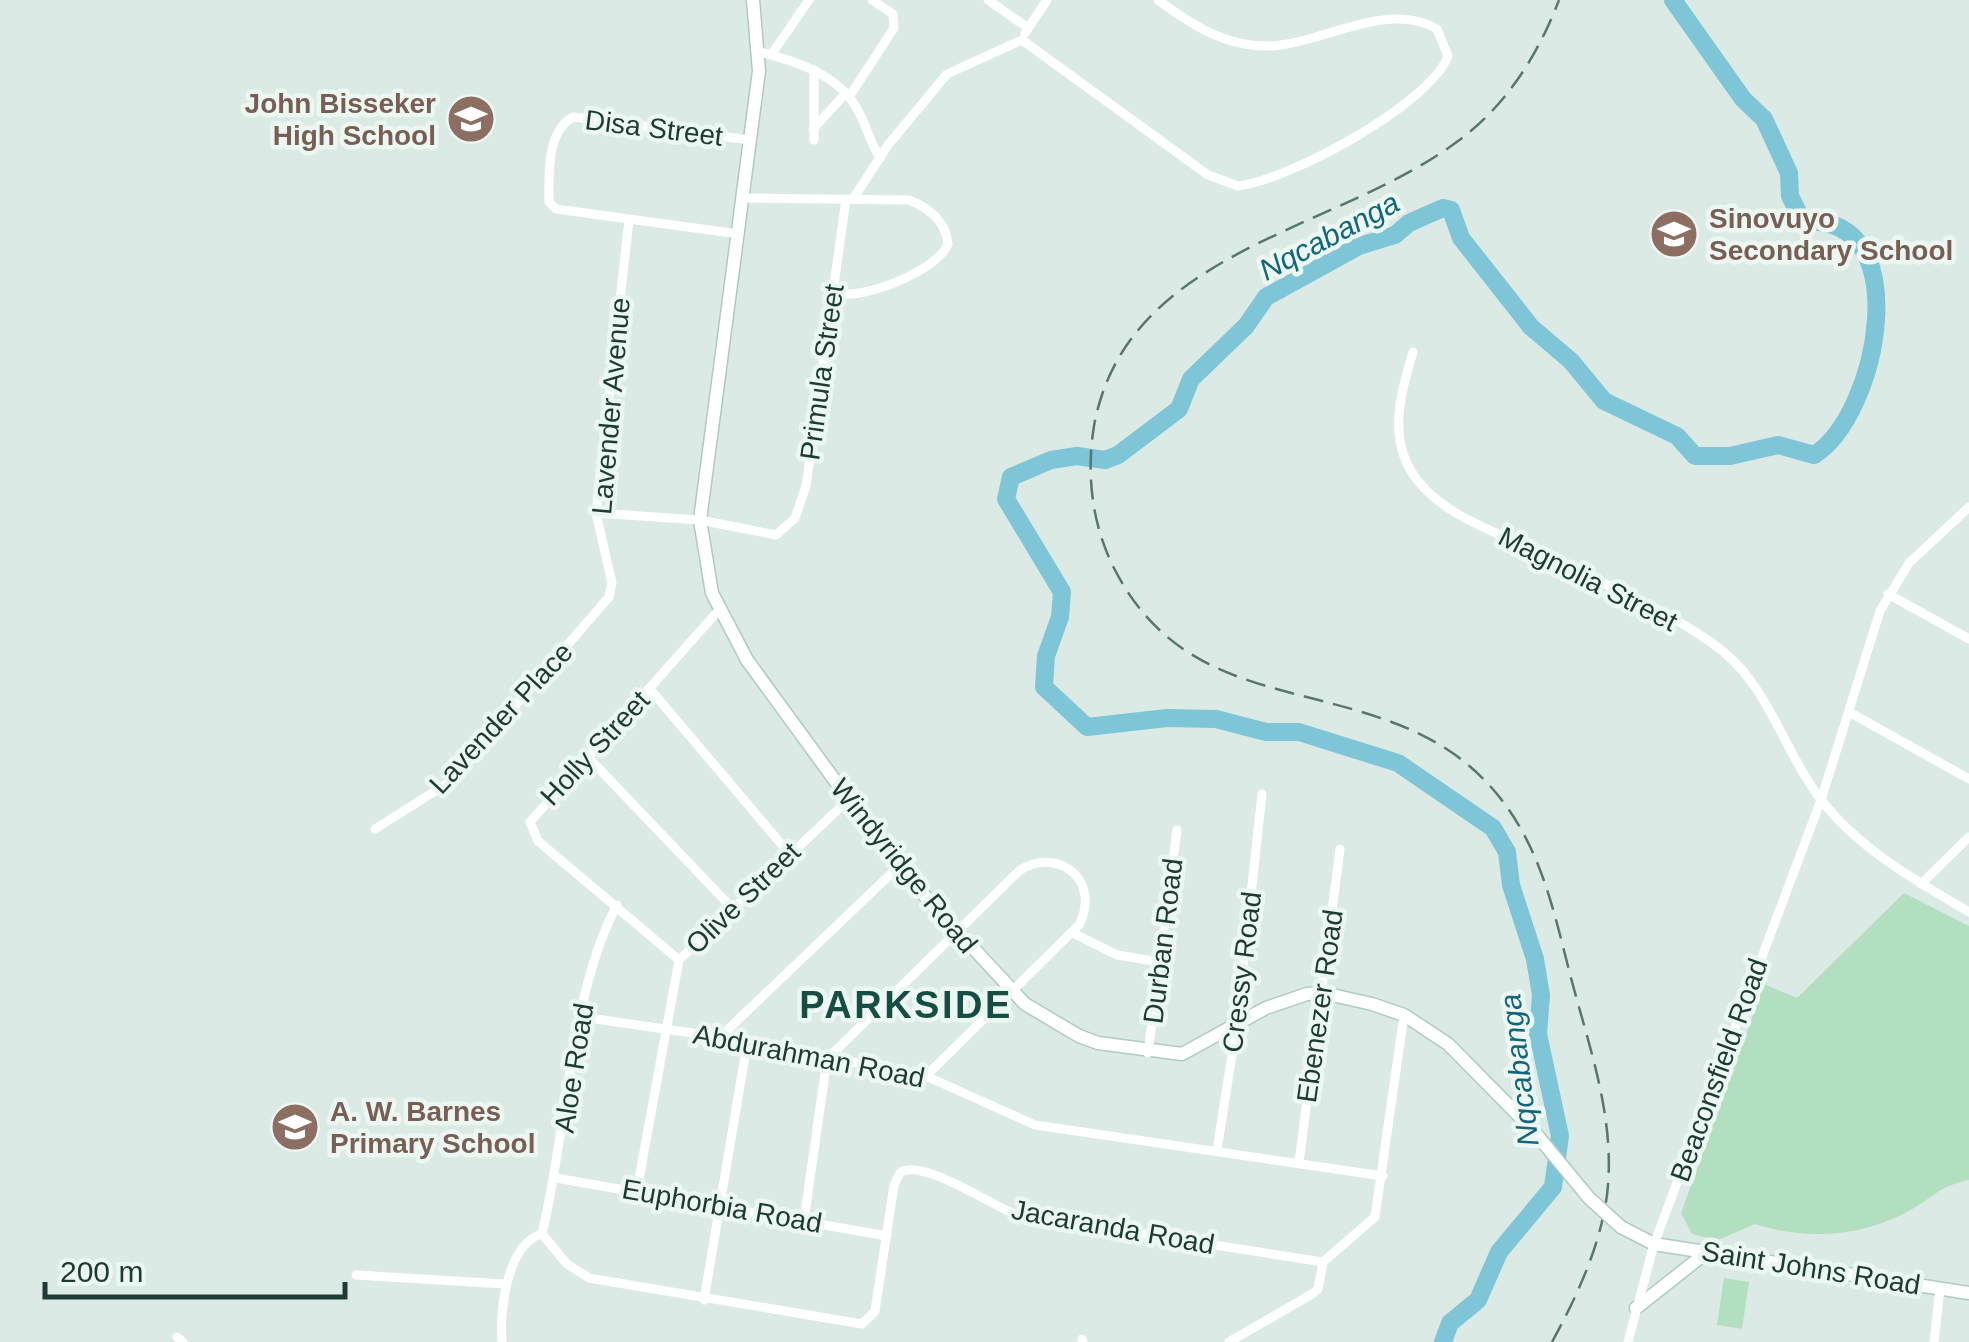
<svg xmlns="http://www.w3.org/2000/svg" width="1969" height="1342" viewBox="0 0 1969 1342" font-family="Arial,sans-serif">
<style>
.green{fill:#b2dfc0}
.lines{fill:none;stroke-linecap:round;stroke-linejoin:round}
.river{stroke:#7dc5d7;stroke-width:18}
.secondary-casing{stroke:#aecbc2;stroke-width:15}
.street{stroke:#fff;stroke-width:9}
.secondary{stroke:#fff;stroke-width:12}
.rail{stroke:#567770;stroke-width:2.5;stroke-dasharray:20 10;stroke-linecap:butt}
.secondary-bridge-casing{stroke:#aecbc2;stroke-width:15;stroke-linecap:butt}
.secondary-bridge{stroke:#fff;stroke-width:12}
.labels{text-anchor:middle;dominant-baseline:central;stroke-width:9;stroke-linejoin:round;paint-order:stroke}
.education-label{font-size:28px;font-weight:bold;fill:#785e54;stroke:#ecf7f2;text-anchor:start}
.street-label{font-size:28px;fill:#1d3b34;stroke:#ecf7f2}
.water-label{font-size:30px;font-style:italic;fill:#11667c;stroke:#ecf7f2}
.district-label{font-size:38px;font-weight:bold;letter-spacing:2.5px;fill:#174e43;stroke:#ecf7f2}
</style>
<rect width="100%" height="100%" fill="#dceae5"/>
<g class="green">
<path d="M 1904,893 L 1969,926 L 1969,1180 C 1938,1187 1939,1193 1914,1208 C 1865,1237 1808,1241 1755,1224 L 1718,1240 L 1692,1234 L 1681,1213 L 1764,984 L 1797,998 Z"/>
<path d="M 1724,1278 L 1749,1282 L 1742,1329 L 1717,1325 Z"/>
</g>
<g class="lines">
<path class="river" d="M 1443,1342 L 1450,1323 L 1478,1300 L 1499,1252 L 1553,1187 L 1560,1136 L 1538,1034 L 1541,995 L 1535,959 L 1511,885 L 1507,852 L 1493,828 L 1398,763 L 1299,732 L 1266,732 L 1216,719 L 1167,718 L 1087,727 L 1044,687 L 1046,656 L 1060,617 L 1062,592 L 1006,499 L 1011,477 L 1051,460 L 1077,456 L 1105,460 L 1118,455 L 1179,409 L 1191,379 L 1246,326 L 1266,297 L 1359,246 L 1395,235 L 1409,223 L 1443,208 L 1451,210 L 1461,238 L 1531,327 L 1571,361 L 1604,401 L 1677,436 L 1695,456 L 1730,456 L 1778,445 L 1814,455 C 1879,415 1918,212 1803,222 L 1790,196 L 1789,173 L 1764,119 L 1743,99 L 1673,0"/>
<g class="secondary-casing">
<g id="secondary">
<path d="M 753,0 L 759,71 L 700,520 L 712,593 L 747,660 L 898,867 L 1025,1004 L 1079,1036 L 1098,1043 L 1182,1054 L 1266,1008 L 1307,994 L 1323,993 L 1372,1004 L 1404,1015 L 1448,1044 L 1532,1129"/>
<path d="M 1621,1227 L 1654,1244 L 1969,1293"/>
<path d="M 1636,1308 L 1707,1252"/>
</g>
</g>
<g class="street">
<path d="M 988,0 L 1028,28"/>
<path d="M 1025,33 L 1047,0"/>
<path d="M 1022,40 L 1208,175 L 1238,186 C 1290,180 1430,104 1448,56 L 1437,29 C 1388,0 1323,43 1271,46 C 1227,48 1192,25 1158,0"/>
<path d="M 760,52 C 795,61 837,74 856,107 C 866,123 869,141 880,158"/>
<path d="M 771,55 L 809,0"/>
<path d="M 814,70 L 814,140"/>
<path d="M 849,97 L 894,28 L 893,14 L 872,0"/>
<path d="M 813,129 L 845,94"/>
<path d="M 744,198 L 909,200 C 929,208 946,222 948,244 C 937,271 862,301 834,293"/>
<path d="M 853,199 L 888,145 L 947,74 L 1022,40"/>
<path d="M 739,234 L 556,209 L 549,202 C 549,175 546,132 573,117 L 750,140"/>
<path d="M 1413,352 C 1400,396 1386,443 1419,482 C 1443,512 1482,526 1515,542 C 1580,574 1652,601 1712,643 C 1768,681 1780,745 1819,797 C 1856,847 1916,881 1969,912"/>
<path d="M 596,513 L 700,520 L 776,535 L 795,518 L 806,486 L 846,199"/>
<path d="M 1888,594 L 1969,639"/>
<path d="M 650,689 L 788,852"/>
<path d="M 1849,712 L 1969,779"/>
<path d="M 586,755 L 731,907"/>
<path d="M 375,829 L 448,783 L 609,597 L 612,583 L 596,513 L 629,220"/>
<path d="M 1921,884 L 1969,837"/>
<path d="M 1073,933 L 1117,955 L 1160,962"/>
<path d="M 679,960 L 538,841 L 530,822 L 719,610"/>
<path d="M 582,1017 L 720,1037 L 926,1076 L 1035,1125 L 1383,1176"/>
<path d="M 720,1037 L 898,867"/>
<path d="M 1148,1053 L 1177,830"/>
<path d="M 1217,1150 L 1237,1023 L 1262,794"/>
<path d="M 1299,1162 L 1340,849"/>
<path d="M 556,1178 L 887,1236"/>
<path d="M 637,1190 L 679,960 L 847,801"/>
<path d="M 804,1220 L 827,1059 L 1020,870 C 1061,846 1101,882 1079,925 L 926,1076"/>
<path d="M 542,1234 C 567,1132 569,994 617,905"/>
<path d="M 1323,1262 L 1375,1217 L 1404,1015"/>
<path d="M 356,1275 L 505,1284"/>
<path d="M 704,1300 L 747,1044"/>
<path d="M 177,1337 L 183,1342"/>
<path d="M 1082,1339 L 1083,1342"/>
<path d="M 502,1342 C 499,1313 507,1243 542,1234 L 567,1264 L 589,1278 L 862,1324 L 875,1311 L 894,1185 L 900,1173 C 920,1157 989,1204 1015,1214 L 1323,1262"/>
<path d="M 1229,1342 L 1312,1294 L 1318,1289 L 1323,1262"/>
<path d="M 1628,1342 L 1654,1244 L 1821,800 L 1880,611 L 1909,563 L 1969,507"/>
<path d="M 1934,1342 L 1940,1289"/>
</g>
<use href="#secondary" class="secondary"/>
<path class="rail" d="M 1552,1342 C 1577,1296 1600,1247 1607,1195 C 1616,1120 1590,1050 1571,978 C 1558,928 1547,875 1521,829 C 1504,799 1482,774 1454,754 C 1340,675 1190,716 1115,570 C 1092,526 1086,475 1094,426 C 1126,249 1337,232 1458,141 C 1506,106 1538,55 1559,0"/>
<g class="secondary-bridge-casing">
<path id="secondary-bridge" d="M 1532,1129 L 1589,1198 L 1621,1227"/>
</g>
<use href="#secondary-bridge" class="secondary-bridge"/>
</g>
<defs>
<g id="school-disc" transform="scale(2.5)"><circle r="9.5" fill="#8d6e63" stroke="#ecf7f2"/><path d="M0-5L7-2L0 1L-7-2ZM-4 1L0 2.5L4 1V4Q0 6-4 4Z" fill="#fff"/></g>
</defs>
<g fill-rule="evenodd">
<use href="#school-disc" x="471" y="119"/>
<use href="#school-disc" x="1674" y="234"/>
<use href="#school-disc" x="295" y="1127"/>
</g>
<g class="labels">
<g class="education-label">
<text x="436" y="103" text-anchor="end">John Bisseker<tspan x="436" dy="32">High School</tspan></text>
<text x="1709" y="218">Sinovuyo<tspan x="1709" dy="32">Secondary School</tspan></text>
<text x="330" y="1111">A. W. Barnes<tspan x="330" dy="32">Primary School</tspan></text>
</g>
<g class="street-label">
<text transform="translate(654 128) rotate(7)">Disa Street</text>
<text transform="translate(822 372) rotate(-82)">Primula Street</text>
<text transform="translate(611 406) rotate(-85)">Lavender Avenue</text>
<text transform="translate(1588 579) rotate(27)">Magnolia Street</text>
<text transform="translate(501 718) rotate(-47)">Lavender Place</text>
<text transform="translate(595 748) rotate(-47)">Holly Street</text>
<text transform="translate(904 866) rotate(51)">Windyridge Road</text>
<text transform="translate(743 898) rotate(-44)">Olive Street</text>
<text transform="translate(1163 941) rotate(-83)">Durban Road</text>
<text transform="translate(1242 972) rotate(-83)">Cressy Road</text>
<text transform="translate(1320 1006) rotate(-82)">Ebenezer Road</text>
<text transform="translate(809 1056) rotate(11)">Abdurahman Road</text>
<text transform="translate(574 1068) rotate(-81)">Aloe Road</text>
<text transform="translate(1719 1070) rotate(-70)">Beaconsfield Road</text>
<text transform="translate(722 1206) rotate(10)">Euphorbia Road</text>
<text transform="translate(1113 1227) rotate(10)">Jacaranda Road</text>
<text transform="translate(1811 1268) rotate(9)">Saint Johns Road</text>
</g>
<g class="water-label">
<text transform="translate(1329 236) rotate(-28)">Nqcabanga</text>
<text transform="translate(1519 1070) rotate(-97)">Nqcabanga</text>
</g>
<g class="district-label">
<text x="906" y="1005">PARKSIDE</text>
</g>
</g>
<path d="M45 1282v15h300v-15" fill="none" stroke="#1d3b34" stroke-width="5"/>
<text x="60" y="1282" font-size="30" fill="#1d3b34" stroke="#ecf7f2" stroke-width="8" paint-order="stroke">200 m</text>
</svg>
